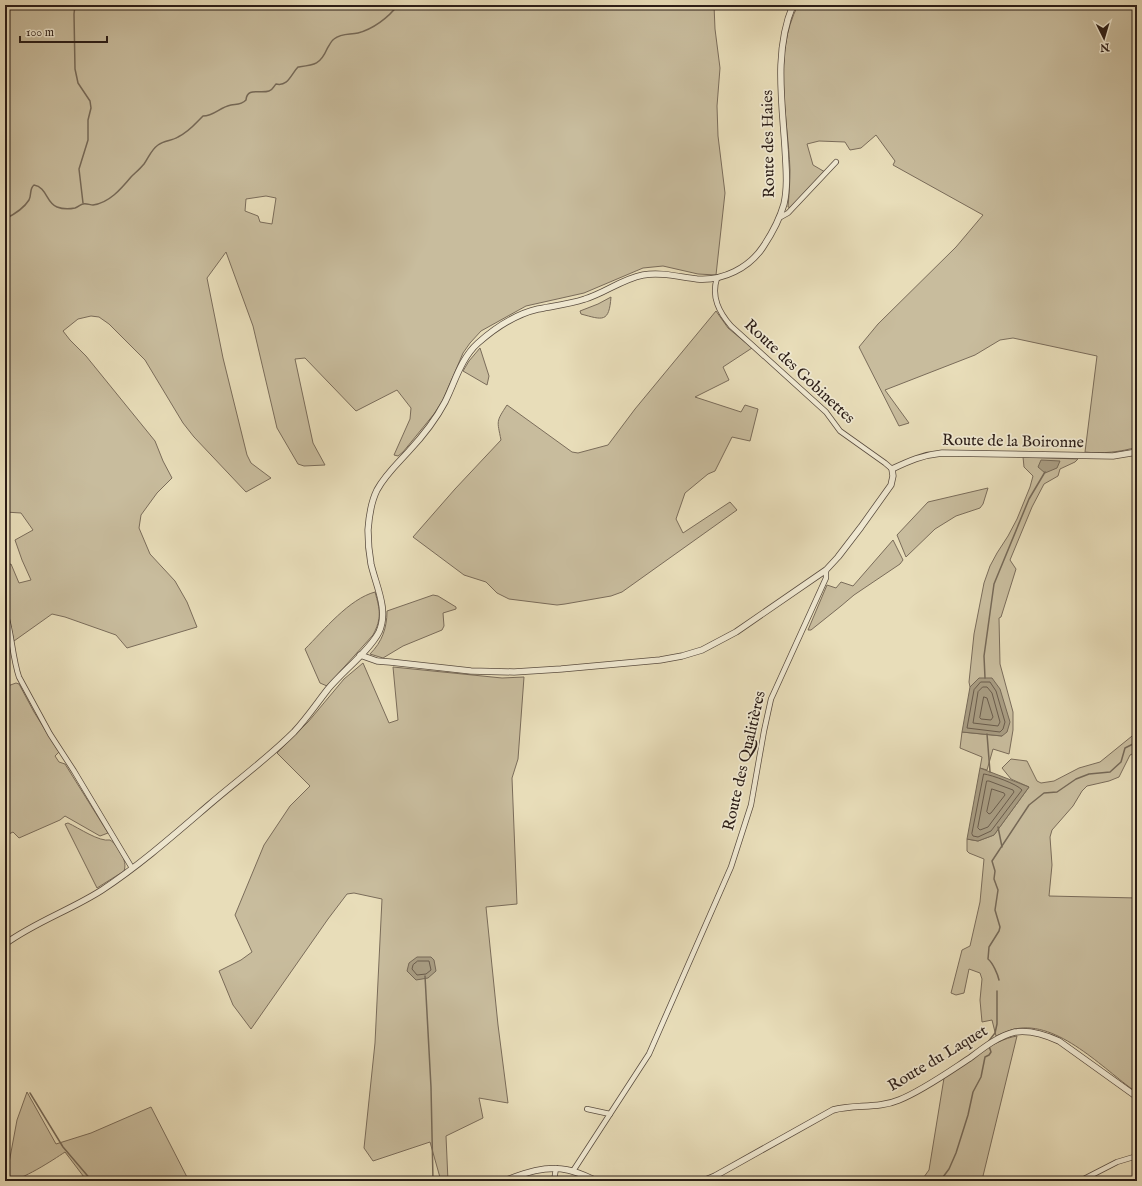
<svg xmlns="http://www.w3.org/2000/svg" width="1142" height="1186" viewBox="0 0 1142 1186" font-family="'IM FELL English',serif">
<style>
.green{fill:#c8bc9d;stroke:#7a6c5a;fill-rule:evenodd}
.water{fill:#a89c82;stroke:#766957}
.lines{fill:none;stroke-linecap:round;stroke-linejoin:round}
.shore{stroke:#6a5c4c;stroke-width:1}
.stream{stroke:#766957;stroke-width:1.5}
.minor-casing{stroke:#5a4d40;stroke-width:6}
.tertiary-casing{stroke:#5a4d40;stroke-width:7}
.minor{stroke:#f0e9d2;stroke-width:4.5}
.tertiary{stroke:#f0e9d2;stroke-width:5.5}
.labels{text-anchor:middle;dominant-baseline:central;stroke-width:3.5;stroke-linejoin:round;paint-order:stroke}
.street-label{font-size:16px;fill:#2b1d17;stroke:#f0e9d2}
</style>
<rect width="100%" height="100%" fill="#e8ddb9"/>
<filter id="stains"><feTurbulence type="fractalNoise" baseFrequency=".005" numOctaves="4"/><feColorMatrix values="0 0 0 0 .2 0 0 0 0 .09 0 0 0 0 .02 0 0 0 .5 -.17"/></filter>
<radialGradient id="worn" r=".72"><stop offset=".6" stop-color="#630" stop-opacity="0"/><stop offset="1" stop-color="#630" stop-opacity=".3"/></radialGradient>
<g class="green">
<path d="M 5,5 L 714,5 L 715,29 L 720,68 L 717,106 L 718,136 L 725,193 L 716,275 L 698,274 L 663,266 L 643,268 L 584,293 L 526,306 L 481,331 L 470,343 L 463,353 L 443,400 L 434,414 L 403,452 L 398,456 L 394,455 L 410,419 L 411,408 L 397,390 L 356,411 L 305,358 L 295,359 L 313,443 L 325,465 L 304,466 L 298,464 L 277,428 L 253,326 L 226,252 L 207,278 L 223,358 L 247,455 L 251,463 L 271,478 L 246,492 L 194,437 L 183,423 L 145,360 L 109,324 L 99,317 L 91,316 L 78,319 L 63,331 L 70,340 L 86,356 L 155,441 L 163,461 L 172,478 L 157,493 L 141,515 L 139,528 L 150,554 L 175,581 L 187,602 L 197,627 L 127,648 L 116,635 L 65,617 L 52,614 L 14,641 L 5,602 L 5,566 L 11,564 L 19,583 L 31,580 L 22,560 L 15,540 L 33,530 L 21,513 L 5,512 ZM 266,196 L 276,198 L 272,224 L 260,222 L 258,216 L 245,211 L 246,199 Z"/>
<path d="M 798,5 L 1137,5 L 1137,447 C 1121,452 1102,454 1085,452 L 1097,356 L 1013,338 L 1000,340 L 975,355 L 885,390 L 909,423 L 899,426 L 859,347 L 878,324 L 956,247 L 983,215 L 893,165 L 895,161 L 876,135 L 861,148 L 850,150 L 845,142 L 819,141 L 807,144 L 813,165 L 825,172 L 792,208 L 788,207 C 789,195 790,183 790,170 C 788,116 772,56 798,5 Z"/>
<path d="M 611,297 C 609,323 603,320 581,314 L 580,311 L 598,304 Z"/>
<path d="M 716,311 L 728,328 L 752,348 L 723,367 L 729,380 L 695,397 L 741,412 L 745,405 L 758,409 L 750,441 L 732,437 L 715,471 L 708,474 L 685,493 L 676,519 L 683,533 L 730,502 L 737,510 L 622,592 L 611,596 L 565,604 L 557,605 L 509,599 L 497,593 L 486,582 L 464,575 L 413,537 L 455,489 L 501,440 C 497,420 496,422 507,405 L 572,452 L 578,453 L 608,445 L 635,409 Z"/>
<path d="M 480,348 L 489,376 L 487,385 L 463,371 L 469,361 Z"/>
<path d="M 1023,457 L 1078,459 L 1075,462 L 1060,469 L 1058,476 L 1044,484 L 1032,507 L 1010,560 L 1016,569 L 1001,617 L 999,618 L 1000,664 L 1013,712 L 1013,730 L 1009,754 L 993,749 L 987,770 L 980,768 L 982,757 L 960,748 L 962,732 L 1002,736 L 979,678 L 970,687 L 969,682 L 974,634 L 984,583 L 990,566 L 997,553 L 1008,536 L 1017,519 L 1030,487 L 1033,476 L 1024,467 Z"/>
<path d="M 988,488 L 983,504 L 980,508 L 956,516 L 935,529 L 906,557 L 897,535 L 928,502 Z"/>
<path d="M 893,540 L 903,560 L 900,564 L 854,595 L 841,606 L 811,630 L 808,630 L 827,585 L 836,588 L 841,582 L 853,586 Z"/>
<path d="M 375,592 C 380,610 382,618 373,635 L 327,686 L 320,683 L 305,649 C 324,630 349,599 375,592 Z"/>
<path d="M 433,595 L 438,596 L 456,607 L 456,609 L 443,613 L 444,626 L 442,630 L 403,646 L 383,658 L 370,654 C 382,642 387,628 387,611 Z"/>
<path d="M 363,663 L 389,723 L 398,720 L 393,667 L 502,678 L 524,677 L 518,759 L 512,778 L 517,904 L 486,907 L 498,1025 L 508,1103 L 479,1098 L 483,1118 L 446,1136 L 448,1181 L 441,1181 L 430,1142 L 373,1161 L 364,1148 L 375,1043 L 382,899 L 354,893 L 347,894 L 328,919 L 251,1029 L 233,1005 L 219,971 L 241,960 L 252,952 L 235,915 L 264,845 L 290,806 L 310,786 L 277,753 L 308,722 L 344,679 Z"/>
<path d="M 16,683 L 19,684 L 34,712 L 59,752 L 55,756 L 59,762 L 65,764 L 108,833 L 100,836 L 65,816 L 60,820 L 19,838 L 13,832 L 5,836 L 5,687 Z"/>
<path d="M 1137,732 L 1137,752 L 1130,755 L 1119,777 L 1109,781 L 1087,786 L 1082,791 L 1073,806 L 1052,830 L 1050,837 L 1052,865 L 1049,896 L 1137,898 L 1137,982 L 1133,1033 L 1134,1087 L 1132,1089 C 1100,1066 1054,1017 1011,1030 C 1006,1032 1001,1034 996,1036 L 992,1020 L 982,1022 L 980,1000 L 982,979 L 980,973 L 969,969 L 964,993 L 956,995 L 951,993 L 962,950 L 970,946 L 980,902 L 984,859 L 969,853 L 967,851 L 967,839 L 978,841 L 994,835 L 1029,787 L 1011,779 L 1002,768 L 1011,759 L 1027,761 L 1037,781 L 1041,783 L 1054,781 L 1079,768 L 1100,762 Z"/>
<path d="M 68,823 C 79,828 99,842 110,840 C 118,845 128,861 124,871 L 97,888 L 65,824 Z"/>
<path d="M 1017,1036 L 983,1176 L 981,1181 L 921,1181 L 929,1170 L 944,1078 C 964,1064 992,1040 1017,1036 Z"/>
<path d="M 27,1092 L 56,1144 L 91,1133 L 151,1107 L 189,1181 L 87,1181 L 65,1152 C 53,1160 21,1181 8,1181 L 9,1163 L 17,1120 Z"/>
</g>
<g class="water">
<path d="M 1041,460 L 1060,461 L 1057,468 L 1045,473 L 1038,467 Z"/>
<path d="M 979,678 L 992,678 L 1000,689 L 1010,722 L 1007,732 L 1002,736 L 962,732 L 970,687 Z"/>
<path d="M 980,768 L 1029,787 L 994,835 L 978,841 L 967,839 Z"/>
<path d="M 417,957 L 431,957 L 434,960 L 436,971 L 428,978 L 416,980 L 407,971 L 409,963 Z"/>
</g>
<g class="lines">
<g class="shore">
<path d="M 981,682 L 990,682 L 996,691 L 1005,722 L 1003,729 L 1000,732 L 967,728 L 974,690 Z"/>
<path d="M 983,687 L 987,687 L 992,693 L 1000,722 L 998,726 L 973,723 L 978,692 Z"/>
<path d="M 984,697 L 987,698 L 993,717 L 991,720 L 981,719 L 980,718 Z"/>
<path d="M 984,774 C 992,775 1017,784 1022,790 L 991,831 L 978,837 L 973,836 L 972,834 Z"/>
<path d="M 987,781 L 989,781 L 1013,790 L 1014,792 L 988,827 L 980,830 L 978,828 Z"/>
<path d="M 992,789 L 1004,793 L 1005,795 L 991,813 L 989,814 L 987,812 Z"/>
<path d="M 418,961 L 429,961 L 431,970 L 426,974 L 417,975 L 412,969 L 413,965 Z"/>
</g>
<g class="stream">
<path d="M 75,5 L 74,14 L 75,69 L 78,83 L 90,101 L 91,108 L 88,120 L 88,140 L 79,169 L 83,203"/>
<path d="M 5,219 C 13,215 24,208 29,200 C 32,194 29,189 34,185 C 47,187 46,203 57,207 C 62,209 70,209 75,208 C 78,207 81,204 83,204 C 86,203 90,205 93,205 C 109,203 121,189 131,177 C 135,173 140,169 144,164 C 149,157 151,150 158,145 C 164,140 172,141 178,137 C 189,132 195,124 203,116 C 214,116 220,107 231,105 C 237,104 241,105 246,100 C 247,87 260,94 269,91 C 273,90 273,87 276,84 C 288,87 291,74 298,67 C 314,65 320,65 327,49 C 329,46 331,41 334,39 C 342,33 350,35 358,33 C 373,29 388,18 398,5"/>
<path d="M 985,678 L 984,656 L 994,584 L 1029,499 L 1045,472"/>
<path d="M 987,734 L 990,772"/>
<path d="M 998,827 L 1002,847"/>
<path d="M 425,976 L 431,1087 L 433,1181"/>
<path d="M 999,980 C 998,975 993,963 988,959 L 989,947 L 999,931 L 1000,927 L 995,910 L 998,890 L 994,879 L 995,871 L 992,861 L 1029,805 L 1044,793 L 1057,792 L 1076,779 L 1089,774 L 1110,772 L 1121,762 L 1125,748 L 1137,742"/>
<path d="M 988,1042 L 995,1033 L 997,1024 L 997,991"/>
<path d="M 30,1093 L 63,1147 L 92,1181"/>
<path d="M 940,1181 L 949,1169 L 956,1153 L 968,1115 L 973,1092 L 981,1077 L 985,1057 L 989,1055 L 991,1052 L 989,1046"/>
</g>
<g class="minor-casing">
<g id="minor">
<path d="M 779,218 L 788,213 L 836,162"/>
<path d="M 717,278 C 711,297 719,312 731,326 L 826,412 L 840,431 L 885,463 L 892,469"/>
<path d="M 5,612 C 12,633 12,656 19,677 L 50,734 L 74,771 L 132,868"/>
<path d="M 1137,1074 L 1137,1097"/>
<path d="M 587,1109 L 610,1114"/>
<path d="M 573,1171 L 649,1054 L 731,867 L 751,805 L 764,731 L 771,699 L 826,578 L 826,570"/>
<path d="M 554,1181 L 556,1168"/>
<path d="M 1080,1181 L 1117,1162 L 1137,1156"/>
</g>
</g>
<g class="tertiary-casing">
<g id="tertiary">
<path d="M 360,655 L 377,661 L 390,662 L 471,671 L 514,672 L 561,669 L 660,660 L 682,656 L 702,650 L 736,632 L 826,570 L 838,557 L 861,527 L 891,485 L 893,476 L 892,469 C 909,461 922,455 942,453 L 1113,456 L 1137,452"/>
<path d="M 5,944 C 35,922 71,910 102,890 C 140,865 175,834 210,804 C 238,780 268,758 294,732 C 307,718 317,703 328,689 C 342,672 370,650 379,632 C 389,610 376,586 371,564 C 369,553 368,542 368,530 C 369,516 371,502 377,490 C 385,475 397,464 408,452 C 422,437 435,421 445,402 C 455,382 461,358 478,343 C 495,328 516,314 538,309 C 554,306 570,304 585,299 C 605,293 622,279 643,275 C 662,272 679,277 697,279 C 723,281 749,268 763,247 C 771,235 780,218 784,204 C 788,186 786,167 785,148 C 782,101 774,50 793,5"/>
<path d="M 504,1181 C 524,1173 546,1165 568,1170 C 578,1172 588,1177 597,1181"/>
<path d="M 703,1181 L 715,1176 L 833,1110 C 855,1104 878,1109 899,1100 C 922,1091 950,1071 970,1058 C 983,1048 998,1036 1015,1032 C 1029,1030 1046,1035 1059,1041 L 1137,1097"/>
</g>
</g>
<use href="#minor" class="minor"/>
<use href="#tertiary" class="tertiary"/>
</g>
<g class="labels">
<g class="street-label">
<text transform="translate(769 144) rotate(-91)">Route des Haies</text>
<text transform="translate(799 372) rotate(43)">Route des Gobinettes</text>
<text transform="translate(1013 442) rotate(1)">Route de la Boironne</text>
<text transform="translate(745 761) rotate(-77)">Route des Qualitières</text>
<text transform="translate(938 1059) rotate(-31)">Route du Laquet</text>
</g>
</g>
<rect width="1142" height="1186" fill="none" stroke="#e8ddb9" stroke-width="20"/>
<rect x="6" y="6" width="1130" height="1174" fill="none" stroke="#2b1d17" stroke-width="2"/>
<rect x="10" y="10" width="1122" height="1166" fill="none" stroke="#2b1d17"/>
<g transform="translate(1104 38) rotate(175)" stroke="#f0e9d2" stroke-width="3" paint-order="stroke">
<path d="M0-3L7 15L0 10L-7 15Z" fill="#2b1d17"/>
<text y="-6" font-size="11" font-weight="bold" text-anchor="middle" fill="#2b1d17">N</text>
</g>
<path d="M20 36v6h87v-6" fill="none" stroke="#2b1d17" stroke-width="2"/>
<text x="26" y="36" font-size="12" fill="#2b1d17" stroke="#f0e9d2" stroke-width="3" paint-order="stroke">100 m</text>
<rect width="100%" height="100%" filter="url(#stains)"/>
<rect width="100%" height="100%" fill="url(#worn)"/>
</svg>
